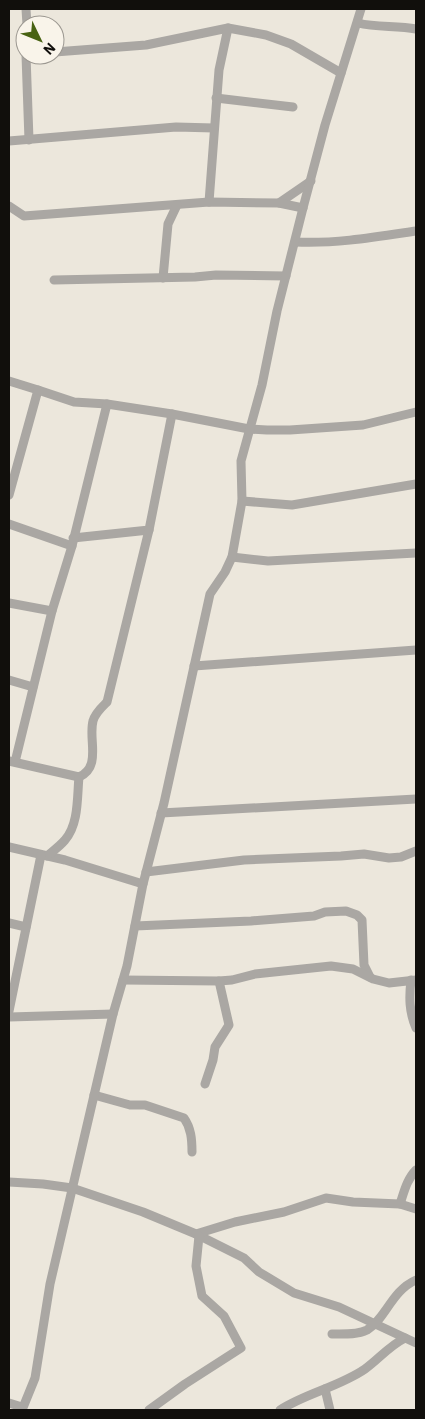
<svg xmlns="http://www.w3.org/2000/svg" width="425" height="1419" viewBox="0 0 425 1419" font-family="'IBM Plex Sans',sans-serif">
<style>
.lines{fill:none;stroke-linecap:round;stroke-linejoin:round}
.minor{stroke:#aaa7a3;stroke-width:9}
</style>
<rect width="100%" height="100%" fill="#ece7dc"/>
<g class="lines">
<g class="minor">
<path d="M 26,9 L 27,25"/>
<path d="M 358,23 C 377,28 397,25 416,29"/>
<path d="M 55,52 L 146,45 L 228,28 L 266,35 L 291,44 L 341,73"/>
<path d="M 26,55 L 29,140"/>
<path d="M 216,98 L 293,107"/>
<path d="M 9,141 L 176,127 L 214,128"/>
<path d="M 209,202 L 219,70 L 228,28"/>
<path d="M 279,203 L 311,181"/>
<path d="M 9,206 L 24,216 L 209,202 L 279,203 L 303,208"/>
<path d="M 295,242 C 336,244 376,237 416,231"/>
<path d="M 163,278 L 168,224 L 177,205"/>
<path d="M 54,280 L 195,277 L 216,275 L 286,276"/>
<path d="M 9,381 L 38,390 L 9,495"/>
<path d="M 38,390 L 74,402 L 107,404"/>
<path d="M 242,501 L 292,505 L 416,484"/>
<path d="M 9,524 L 72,546"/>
<path d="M 73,538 L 149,530 L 172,414"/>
<path d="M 232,557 L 268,561 L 416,553"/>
<path d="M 9,603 L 52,611"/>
<path d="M 194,666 L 416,650"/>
<path d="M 9,680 L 33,687"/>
<path d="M 9,761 L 79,777 C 102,767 88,739 93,721 C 95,713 102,707 107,702 L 149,530"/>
<path d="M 15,762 L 52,611 L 72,546 L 107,404 L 172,414 L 249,429 L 267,430 L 290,430 L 363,425 L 416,412"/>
<path d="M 161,813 L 416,799"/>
<path d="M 9,847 L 65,860 L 143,884"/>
<path d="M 47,856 C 53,851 60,846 65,840 C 79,824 77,797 79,777"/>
<path d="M 146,872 L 244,860 L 341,856 L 364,854 L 389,858 L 401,857 L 416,851"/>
<path d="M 9,923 L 26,927"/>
<path d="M 135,926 L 251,921 L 314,916 L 325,912 L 346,911 L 357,915 L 362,920 L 364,965 L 370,977"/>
<path d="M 123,980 L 219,981 L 232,980 L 255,974 L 331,966 L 353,969 L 373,979 L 389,983 L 416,980"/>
<path d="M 411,980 C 409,997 409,1012 416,1028"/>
<path d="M 9,1011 L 41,855"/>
<path d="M 9,1017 L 113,1014"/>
<path d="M 205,1084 L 213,1060 L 215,1047 L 229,1025 L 219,981"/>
<path d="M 94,1095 L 130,1105 L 145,1105 L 184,1118 C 191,1128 192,1139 192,1152"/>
<path d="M 9,1182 L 43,1184 L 72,1188 L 143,1212 L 196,1234 L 244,1258 L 259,1272 L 294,1293 L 339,1307 L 416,1343"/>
<path d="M 400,1204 C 404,1192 407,1179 416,1170"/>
<path d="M 196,1234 L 235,1222 L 284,1212 L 326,1198 L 353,1202 L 400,1204 L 416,1209"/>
<path d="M 332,1334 C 343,1334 357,1335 367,1330 C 386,1319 391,1291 416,1280"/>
<path d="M 325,1389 L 330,1410"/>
<path d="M 9,1403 L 22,1407"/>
<path d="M 22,1410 L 35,1378 L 50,1284 L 113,1014 L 127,966 L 143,884 L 164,803 L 210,594 L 225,572 L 232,557 L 242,501 L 241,461 L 262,385 L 277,311 L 303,208 L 325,125 L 361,9"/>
<path d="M 149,1410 L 185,1384 L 241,1348 L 224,1316 L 202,1296 L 196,1266 L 199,1236"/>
<path d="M 280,1410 C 306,1393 339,1387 365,1369 C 379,1359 389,1346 405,1338"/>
</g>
</g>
<rect width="425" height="1419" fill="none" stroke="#110f0c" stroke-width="20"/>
<g transform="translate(40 40) rotate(133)"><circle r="24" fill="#f9f4ea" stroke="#9c9891"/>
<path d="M0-4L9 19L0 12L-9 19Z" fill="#486212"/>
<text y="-8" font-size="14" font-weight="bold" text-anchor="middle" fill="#110f0c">N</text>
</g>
</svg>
